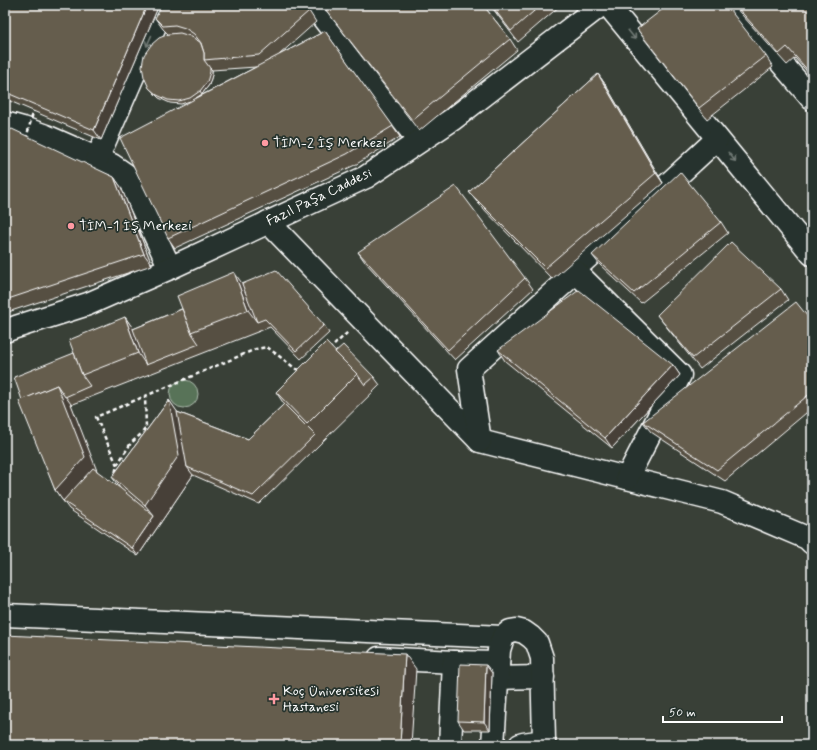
<svg xmlns="http://www.w3.org/2000/svg" width="817" height="750" viewBox="0 0 817 750" font-family="Mynerve,sans-serif">
<style>
.green{fill:#587359;stroke:#acb9ac}
.lines{fill:none;stroke-linecap:round;stroke-linejoin:round}
.minor-casing{stroke:#fff;stroke-width:25}
.path{stroke:#fff;stroke-width:2.5;stroke-dasharray:4 3;stroke-linecap:butt}
.minor{stroke:#26332d;stroke-width:22}
.path-bridge{stroke:#fff;stroke-width:2.5;stroke-dasharray:4 3;stroke-linecap:butt}
.wall{fill:#575043;stroke:#fff;fill-rule:evenodd}
.shaded-wall{fill:#474137;stroke:#fff}
.building{fill:#655d4e;stroke:#fff}
.oneway{stroke:#727a76}
.poi-dot{fill:#ff9aa2;stroke:#26332d;stroke-width:1.5}
.labels{text-anchor:middle;dominant-baseline:central;stroke-width:3.5;stroke-linejoin:round;paint-order:stroke}
.poi-label{font-size:14px;fill:#fff;stroke:#26332d;text-anchor:start}
.street-label{font-size:14px;fill:#fff;stroke:#26332d}
</style>
<rect width="100%" height="100%" fill="#394037"/>
<filter id="ink" filterUnits="userSpaceOnUse"><feTurbulence type="fractalNoise" baseFrequency=".025" numOctaves="2"/><feDisplacementMap in="SourceGraphic" scale="8" xChannelSelector="R" yChannelSelector="G"/><feConvolveMatrix kernelMatrix="1 2 1 2 8 2 1 2 1" color-interpolation-filters="sRGB"/></filter>
<g filter="url(#ink)">
<circle class="green" cx="184" cy="394" r="14"/>
<g class="lines">
<g class="minor-casing">
<g id="minor">
<path d="M 313,5 L 419,141"/>
<path d="M 608,5 L 812,254"/>
<path d="M 732,5 L 812,99"/>
<path d="M 5,123 L 23,128 L 46,136 L 112,165 L 125,174 L 131,184 L 170,268"/>
<path d="M 97,159 L 164,5"/>
<path d="M 268,222 L 480,441 L 722,502 L 807,538 L 812,543"/>
<path d="M 576,272 L 579,265 L 664,188 L 717,139"/>
<path d="M 5,331 L 16,327 L 88,304 L 170,268 L 366,177 L 453,119 L 601,5"/>
<path d="M 480,441 L 469,369 L 576,272 L 680,375 L 627,478"/>
<path d="M 5,615 L 503,637"/>
<path d="M 379,658 L 454,662"/>
<path d="M 497,678 L 543,677"/>
<path d="M 450,745 L 454,662 L 498,663"/>
<path d="M 493,745 L 499,650 L 503,637 L 510,631 L 516,630 L 524,632 L 531,637 L 537,643 L 542,658 L 544,741 L 543,745"/>
<path d="M 520,745 L 523,744 L 544,741"/>
</g>
</g>
<g class="path">
<path d="M 329,350 L 349,331"/>
<path d="M 117,465 L 131,443 L 140,435 L 146,428 L 145,396"/>
<path d="M 114,479 L 117,465 L 96,417 L 256,349 L 267,347 L 296,369 L 301,370"/>
</g>
<use href="#minor" class="minor"/>
<path class="path-bridge" d="M 26,139 L 34,109"/>
</g>
<g class="wall">
<path d="M 8,5 L 159,5 L 101,140 L 5,99 L 5,13 Z"/>
<path d="M 322,5 L 483,5 L 510,39 L 517,50 L 419,131 Z"/>
<path d="M 490,5 L 561,5 L 518,42 Z"/>
<path d="M 733,5 L 812,5 L 812,77 L 795,58 L 787,65 Z"/>
<path d="M 309,11 L 316,22 L 279,55 L 325,31 L 400,137 L 355,165 L 175,248 L 168,238 L 190,101 L 181,104 L 170,103 L 159,98 L 149,88 L 168,34 L 163,29 L 155,18 ZM 256,67 L 196,98 L 202,94 L 209,85 L 212,75 L 212,70 Z"/>
<path d="M 637,29 L 766,56 L 773,67 L 707,119 L 645,40 Z"/>
<path d="M 598,74 L 605,84 L 663,183 L 552,279 L 477,202 L 469,192 Z"/>
<path d="M 5,132 L 114,177 L 121,187 L 152,265 L 5,313 Z"/>
<path d="M 721,222 L 728,233 L 641,303 L 600,265 L 592,255 Z"/>
<path d="M 358,252 L 525,278 L 533,289 L 455,360 L 365,262 Z"/>
<path d="M 242,284 L 324,325 L 329,333 L 301,359 L 270,327 L 96,395 L 71,405 L 96,471 L 120,488 L 112,477 L 169,400 L 177,412 L 248,439 L 284,404 L 276,392 L 335,352 L 374,377 L 380,385 L 259,504 L 193,475 L 138,556 L 69,509 L 55,490 L 22,400 L 74,353 L 125,317 L 133,329 Z"/>
<path d="M 781,289 L 788,300 L 700,369 L 665,325 L 657,315 Z"/>
<path d="M 812,322 L 812,408 L 725,481 L 651,432 L 643,422 Z"/>
<path d="M 498,350 L 673,365 L 680,375 L 612,448 L 505,361 Z"/>
<path d="M 486,665 L 492,673 L 490,730 L 464,730 L 458,721 Z"/>
</g>
<g class="shaded-wall">
<path d="M 147,5 L 159,5 L 101,140 L 94,130 Z"/>
<path d="M 210,68 L 212,70 L 212,75 L 209,85 L 202,94 L 200,91 Z"/>
<path d="M 598,74 L 605,84 L 663,183 L 656,173 Z"/>
<path d="M 114,177 L 121,187 L 152,265 L 144,254 Z"/>
<path d="M 234,272 L 248,292 L 257,322 L 248,310 Z"/>
<path d="M 125,317 L 139,337 L 146,365 L 138,353 Z"/>
<path d="M 673,365 L 680,375 L 612,448 L 605,438 Z"/>
<path d="M 57,385 L 71,404 L 99,476 L 63,501 L 55,490 Z"/>
<path d="M 169,400 L 183,420 L 187,467 L 193,475 L 138,556 L 132,548 L 154,516 L 145,505 Z"/>
<path d="M 405,654 L 416,669 L 411,745 L 400,745 Z"/>
<path d="M 486,665 L 492,673 L 490,730 L 484,722 Z"/>
</g>
<g class="building">
<path d="M 8,5 L 147,5 L 94,130 L 5,92 L 5,13 Z"/>
<path d="M 162,5 L 302,5 L 309,11 L 259,55 L 204,60 L 204,53 L 201,43 L 194,34 L 185,28 L 175,25 L 163,26 L 155,18 Z"/>
<path d="M 322,5 L 483,5 L 510,39 L 412,120 Z"/>
<path d="M 491,5 L 541,5 L 511,31 Z"/>
<path d="M 668,5 L 726,5 L 766,56 L 699,108 L 637,29 Z"/>
<path d="M 735,5 L 812,5 L 812,75 L 787,47 L 779,54 Z"/>
<path d="M 325,31 L 393,126 L 347,154 L 168,238 L 120,138 Z"/>
<path d="M 180,33 L 190,36 L 200,42 L 201,44 L 204,53 L 204,60 L 210,68 L 210,72 L 207,82 L 200,91 L 190,98 L 179,101 L 168,100 L 157,95 L 149,88 L 144,77 L 142,66 L 144,55 L 151,45 L 159,38 L 169,34 Z"/>
<path d="M 598,74 L 656,173 L 545,268 L 469,192 Z"/>
<path d="M 12,129 L 114,177 L 144,254 L 5,300 L 5,132 Z"/>
<path d="M 680,172 L 721,222 L 634,293 L 592,255 Z"/>
<path d="M 456,186 L 525,278 L 448,350 L 358,252 Z"/>
<path d="M 731,242 L 781,289 L 693,358 L 657,315 Z"/>
<path d="M 276,270 L 324,325 L 296,351 L 265,319 L 257,322 L 242,284 Z"/>
<path d="M 234,272 L 248,310 L 191,332 L 177,296 Z"/>
<path d="M 579,290 L 673,365 L 605,438 L 498,350 Z"/>
<path d="M 796,302 L 812,322 L 812,392 L 717,470 L 643,422 Z"/>
<path d="M 182,309 L 191,332 L 199,344 L 146,365 L 133,329 Z"/>
<path d="M 125,317 L 138,353 L 82,375 L 69,340 Z"/>
<path d="M 326,342 L 357,374 L 307,424 L 276,392 Z"/>
<path d="M 343,345 L 374,377 L 365,385 L 357,374 L 335,352 Z"/>
<path d="M 74,353 L 82,375 L 90,386 L 65,397 L 57,385 L 22,400 L 14,377 Z"/>
<path d="M 57,385 L 85,457 L 55,490 L 19,401 Z"/>
<path d="M 169,400 L 179,455 L 145,505 L 112,477 Z"/>
<path d="M 284,404 L 315,435 L 253,496 L 187,467 L 177,412 L 248,439 Z"/>
<path d="M 93,468 L 120,488 L 154,516 L 132,548 L 63,501 Z"/>
<path d="M 5,635 L 405,654 L 400,745 L 5,745 Z"/>
<path d="M 460,664 L 486,665 L 484,722 L 458,721 Z"/>
</g>
<defs><path id="oneway-shaft" d="M-6 0H5M1.5-3L5.5 0L1.5 3" fill="none" stroke-width="1.6" stroke-linecap="round" stroke-linejoin="round"/></defs>
<g class="oneway">
<use href="#oneway-shaft" transform="translate(632 35) rotate(51)"/>
<use href="#oneway-shaft" transform="translate(149 41) rotate(114)"/>
<use href="#oneway-shaft" transform="translate(732 157) rotate(51)"/>
</g>
</g>
<g class="poi-dot">
<circle cx="265" cy="143" r="4"/>
<circle cx="71" cy="226" r="4"/>
<path d="M272 693h4v4h4v4h-4v4h-4v-4h-4v-4h4z"/>
</g>
<g class="labels">
<g class="poi-label">
<text x="273" y="143">TİM-2 İş Merkezi</text>
<text x="79" y="226">TİM-1 İş Merkezi</text>
<text x="283" y="691">Koç Üniversitesi<tspan x="283" dy="16">Hastanesi</tspan></text>
</g>
<g class="street-label">
<text transform="translate(319 197) rotate(-26)">Fazıl Paşa Caddesi</text>
</g>
</g>
<rect width="817" height="750" fill="none" stroke="#26332d" stroke-width="20"/>
<rect x="10" y="10" width="797" height="730" fill="none" stroke="#fff" stroke-width="1.5" filter="url(#ink)"/>
<path d="M663 716v6h119v-6" fill="none" stroke="#ffffff" stroke-width="2"/>
<text x="669" y="716" font-size="12" fill="#ffffff" stroke="#26332d" stroke-width="3" paint-order="stroke">50 m</text>
</svg>
